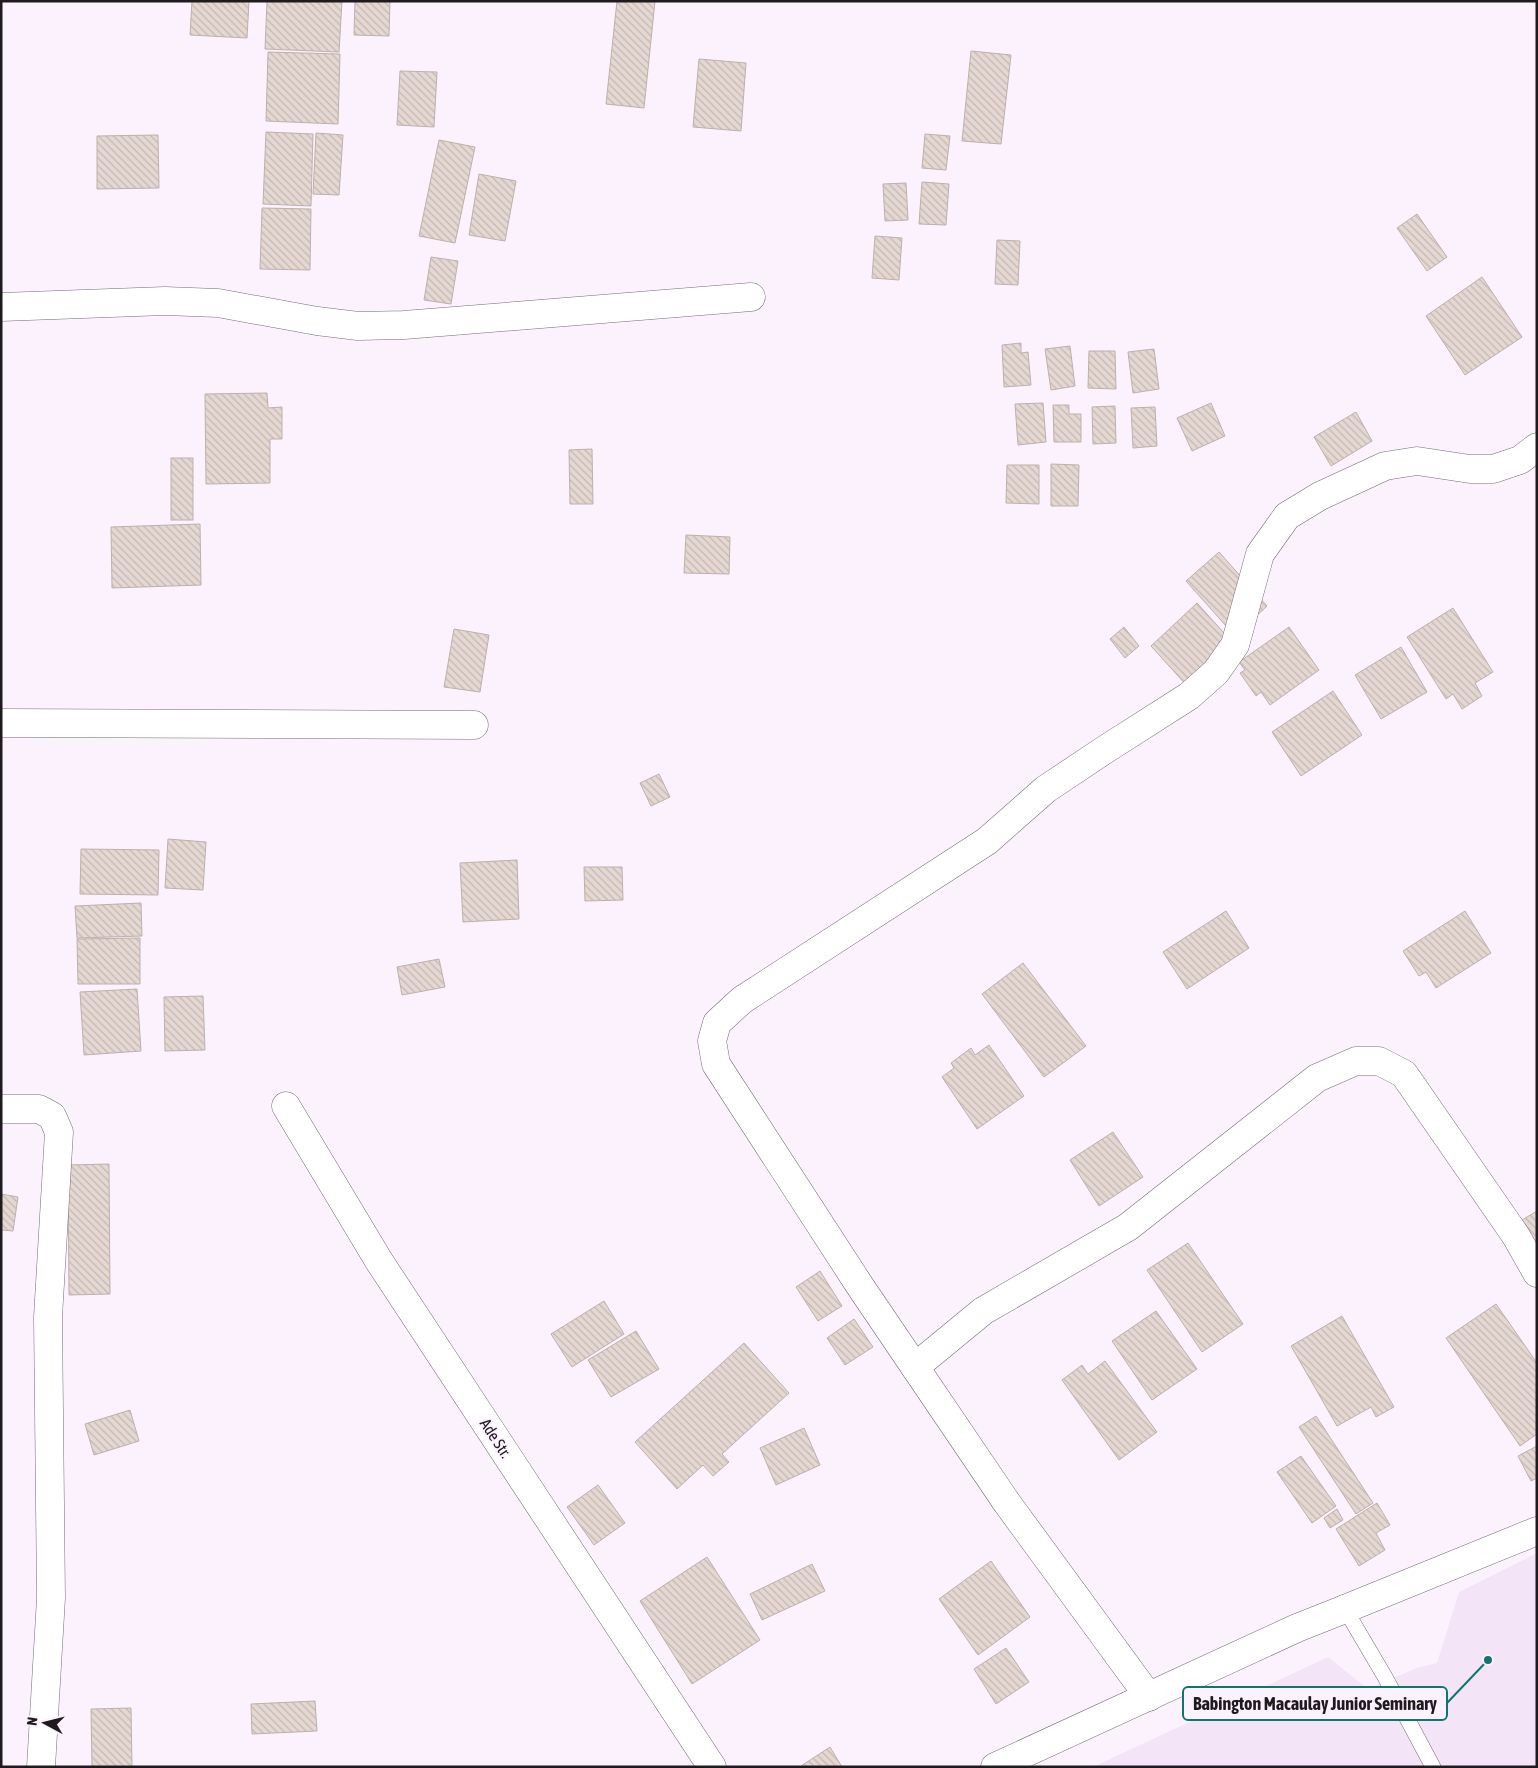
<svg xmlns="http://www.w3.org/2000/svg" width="1538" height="1768" viewBox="0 0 1538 1768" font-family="'Asap Condensed',sans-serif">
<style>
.built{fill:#f3e5f7}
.building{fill:url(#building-back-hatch);stroke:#beb0ab}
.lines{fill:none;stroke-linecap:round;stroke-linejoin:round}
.lane-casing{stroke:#746c76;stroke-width:16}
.street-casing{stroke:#746c76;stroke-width:29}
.secondary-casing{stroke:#746c76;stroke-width:29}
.lane{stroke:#fff;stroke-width:15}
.street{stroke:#fff;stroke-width:28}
.secondary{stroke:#fff;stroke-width:28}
.labels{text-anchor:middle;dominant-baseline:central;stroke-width:4;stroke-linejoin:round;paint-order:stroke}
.street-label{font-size:16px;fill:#1e1a1e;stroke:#fbf2fe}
.leader{fill:none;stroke:#0f766e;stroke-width:2}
.callout-dot{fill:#0f766e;stroke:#fbf2fe;stroke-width:2}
.callout{fill:#fbf2fe;stroke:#0f766e;stroke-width:2}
.callout-label{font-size:18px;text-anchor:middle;font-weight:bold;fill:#1e1a1e}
</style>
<defs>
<pattern id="building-back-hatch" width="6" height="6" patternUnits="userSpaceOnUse" patternTransform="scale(1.25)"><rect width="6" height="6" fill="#e5d7d1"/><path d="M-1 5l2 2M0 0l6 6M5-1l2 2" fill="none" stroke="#c4b8b3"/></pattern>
</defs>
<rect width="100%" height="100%" fill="#fbf2fe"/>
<path class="built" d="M 1537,1553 L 1537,1767 L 1093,1767 L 1328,1657 L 1368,1689 L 1417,1668 L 1437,1663 L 1459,1592 Z"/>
<g class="building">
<path d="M 192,1 L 249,1 L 247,38 L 190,35 Z"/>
<path d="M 267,1 L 342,1 L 339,52 L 265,49 Z"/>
<path d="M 355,1 L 390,1 L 389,36 L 354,35 Z"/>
<path d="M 617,1 L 655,1 L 644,108 L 606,104 Z"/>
<path d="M 971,51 L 1011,55 L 1001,144 L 962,141 Z"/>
<path d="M 268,52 L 340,54 L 338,124 L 266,121 Z"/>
<path d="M 699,59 L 746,63 L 741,131 L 693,127 Z"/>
<path d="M 400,71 L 437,72 L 434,127 L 397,125 Z"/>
<path d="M 266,132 L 313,134 L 311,206 L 263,204 Z"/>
<path d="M 316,133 L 343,135 L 339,195 L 313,194 Z"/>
<path d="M 925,134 L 950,136 L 946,170 L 922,168 Z"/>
<path d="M 158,135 L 159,188 L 97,189 L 97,136 Z"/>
<path d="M 439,140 L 475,147 L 455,243 L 419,236 Z"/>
<path d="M 479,174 L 516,181 L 505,241 L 469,235 Z"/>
<path d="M 922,182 L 949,184 L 946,225 L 919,224 Z"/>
<path d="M 906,183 L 908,220 L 885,221 L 883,184 Z"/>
<path d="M 262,208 L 311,209 L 310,270 L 260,269 Z"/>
<path d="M 1417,214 L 1447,257 L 1427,271 L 1397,228 Z"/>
<path d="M 875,236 L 902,238 L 899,280 L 872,278 Z"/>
<path d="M 997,240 L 1020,241 L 1018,285 L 995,284 Z"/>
<path d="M 431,257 L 458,261 L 451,304 L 424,300 Z"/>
<path d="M 1482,277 L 1522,337 L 1465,375 L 1426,316 Z"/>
<path d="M 1021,343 L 1021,353 L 1028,352 L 1031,385 L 1004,387 L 1002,345 Z"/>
<path d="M 1070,346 L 1075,386 L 1051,390 L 1045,349 Z"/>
<path d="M 1154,349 L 1159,389 L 1133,393 L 1128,352 Z"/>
<path d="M 1089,351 L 1115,351 L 1116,389 L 1088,388 Z"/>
<path d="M 267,393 L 268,408 L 282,407 L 282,439 L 270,439 L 270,483 L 206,484 L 205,394 Z"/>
<path d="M 1043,403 L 1046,442 L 1018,445 L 1015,404 Z"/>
<path d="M 1211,403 L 1225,436 L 1192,451 L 1177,418 Z"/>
<path d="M 1053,405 L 1069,405 L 1069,414 L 1081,414 L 1081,442 L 1054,442 Z"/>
<path d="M 1115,406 L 1116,443 L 1093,444 L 1092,407 Z"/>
<path d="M 1155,407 L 1157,446 L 1133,448 L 1131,408 Z"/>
<path d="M 1356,412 L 1372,441 L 1331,466 L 1314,437 Z"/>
<path d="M 592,449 L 593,504 L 570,504 L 569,450 Z"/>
<rect x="171" y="458" width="22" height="62"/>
<path d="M 1051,464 L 1079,465 L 1078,506 L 1051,506 Z"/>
<path d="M 1007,465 L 1039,465 L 1039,504 L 1006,503 Z"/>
<path d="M 200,524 L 201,585 L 112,588 L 111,527 Z"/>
<path d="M 686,535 L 730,537 L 729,574 L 684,573 Z"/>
<path d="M 1219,552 L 1267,606 L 1235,636 L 1186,581 Z"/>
<path d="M 1197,603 L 1234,644 L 1188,687 L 1151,646 Z"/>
<path d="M 1453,608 L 1493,672 L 1475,683 L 1482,696 L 1462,709 L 1453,694 L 1446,699 L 1407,637 Z"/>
<path d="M 1124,627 L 1139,646 L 1125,658 L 1110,639 Z"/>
<path d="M 1289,627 L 1319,670 L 1270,705 L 1261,692 L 1256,696 L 1240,673 L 1245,670 L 1239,662 Z"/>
<path d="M 454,629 L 489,635 L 480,692 L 444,687 Z"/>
<path d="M 1401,647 L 1427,692 L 1381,719 L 1355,675 Z"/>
<path d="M 1333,691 L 1362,735 L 1301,776 L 1272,732 Z"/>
<path d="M 659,774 L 670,797 L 651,806 L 640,783 Z"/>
<path d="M 168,839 L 206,842 L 203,890 L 165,888 Z"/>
<path d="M 81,849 L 159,850 L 158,895 L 80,894 Z"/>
<path d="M 517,860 L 519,919 L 463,922 L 460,863 Z"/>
<path d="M 584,867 L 622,867 L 623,900 L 585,901 Z"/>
<path d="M 141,903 L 142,936 L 77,938 L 75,906 Z"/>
<path d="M 1226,911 L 1249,948 L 1187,989 L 1163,952 Z"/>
<path d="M 1465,911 L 1491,953 L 1436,988 L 1426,972 L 1419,976 L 1403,951 Z"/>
<path d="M 140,938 L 140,984 L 78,984 L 77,939 Z"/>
<path d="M 439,959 L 445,987 L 402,995 L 397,967 Z"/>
<path d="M 1023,963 L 1086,1046 L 1044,1077 L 982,994 Z"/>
<path d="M 137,989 L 141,1051 L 84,1055 L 80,992 Z"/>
<path d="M 203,996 L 205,1050 L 165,1051 L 164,997 Z"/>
<path d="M 989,1045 L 1024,1096 L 977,1129 L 942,1077 L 954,1068 L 951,1063 L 971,1048 L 975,1055 Z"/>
<path d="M 1113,1132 L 1143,1177 L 1099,1206 L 1070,1160 Z"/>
<path d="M 109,1164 L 110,1294 L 69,1295 L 68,1165 Z"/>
<path d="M 1,1194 L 18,1197 L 13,1231 L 1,1230 Z"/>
<path d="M 1537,1211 L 1537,1264 L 1512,1226 Z"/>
<path d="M 1188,1243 L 1243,1324 L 1202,1352 L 1147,1270 Z"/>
<path d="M 820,1271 L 842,1306 L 818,1321 L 796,1287 Z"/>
<path d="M 604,1301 L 624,1334 L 572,1367 L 551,1334 Z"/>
<path d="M 1496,1304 L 1537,1363 L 1537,1434 L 1520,1446 L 1446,1338 Z"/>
<path d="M 1156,1311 L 1197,1369 L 1152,1400 L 1112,1341 Z"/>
<path d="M 1342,1316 L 1394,1407 L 1376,1417 L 1371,1407 L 1337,1426 L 1291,1346 Z"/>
<path d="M 854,1319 L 873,1347 L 845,1365 L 827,1338 Z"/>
<path d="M 636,1331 L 659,1369 L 611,1397 L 588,1360 Z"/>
<path d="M 744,1343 L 789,1393 L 722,1454 L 729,1462 L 713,1476 L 703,1465 L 677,1489 L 635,1442 Z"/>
<path d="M 1105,1361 L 1157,1432 L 1119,1460 L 1062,1380 L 1082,1365 L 1088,1374 Z"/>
<path d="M 130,1410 L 139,1441 L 94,1455 L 85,1424 Z"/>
<path d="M 1316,1416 L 1373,1503 L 1356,1514 L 1299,1427 Z"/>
<path d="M 804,1428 L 820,1465 L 776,1485 L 760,1448 Z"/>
<path d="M 1537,1446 L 1537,1478 L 1531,1481 L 1518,1456 Z"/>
<path d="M 1301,1456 L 1336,1506 L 1312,1523 L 1277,1472 Z"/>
<path d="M 598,1485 L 625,1523 L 594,1545 L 567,1507 Z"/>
<path d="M 1377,1503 L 1390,1525 L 1376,1533 L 1385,1550 L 1359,1566 L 1336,1529 Z"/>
<path d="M 1337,1509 L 1343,1520 L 1330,1528 L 1324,1518 Z"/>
<path d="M 707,1557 L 760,1640 L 692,1684 L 640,1601 Z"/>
<path d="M 991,1561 L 1030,1617 L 978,1655 L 939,1599 Z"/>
<path d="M 812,1564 L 825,1591 L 762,1620 L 750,1594 Z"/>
<path d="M 1006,1648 L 1029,1682 L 996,1704 L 974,1669 Z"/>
<path d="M 315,1701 L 317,1731 L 252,1734 L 251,1704 Z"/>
<path d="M 131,1708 L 132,1767 L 92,1767 L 91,1709 Z"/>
<path d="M 830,1747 L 842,1767 L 801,1767 L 801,1766 Z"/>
</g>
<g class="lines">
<g class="lane-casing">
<path id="lane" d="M 1345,1609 L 1385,1677 L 1433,1767"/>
</g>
<g class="street-casing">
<g id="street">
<path d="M 1,307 L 165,301 L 218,303 L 317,321 L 358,326 L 404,325 L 751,297"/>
<path d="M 1,723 L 474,725"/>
<path d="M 286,1106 L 379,1261 L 712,1767"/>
<path d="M 1,1109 L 39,1109 L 52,1116 L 59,1132 L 48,1317 L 51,1598 L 41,1767"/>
<path d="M 915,1367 L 983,1311 L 1128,1227 L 1317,1078 L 1356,1061 L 1379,1061 L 1404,1074 L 1516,1236 L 1537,1273"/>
<path d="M 1345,1609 L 1537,1531"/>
<path d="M 1149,1697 L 1007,1503 L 860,1286 L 716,1064 L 712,1041 L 717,1023 L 742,1000 L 987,841 L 1046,789 L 1106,749 L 1189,696 L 1216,672 L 1235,645 L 1260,554 L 1287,516 L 1320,496 L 1385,466 L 1417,461 L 1470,469 L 1493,469 L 1520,460 L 1537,447"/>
</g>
</g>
<g class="secondary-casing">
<path id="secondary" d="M 995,1767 L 1297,1628 L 1345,1609"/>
</g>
<use href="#lane" class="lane"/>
<use href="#street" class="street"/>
<use href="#secondary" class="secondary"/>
</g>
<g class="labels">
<g class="street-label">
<text transform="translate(496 1438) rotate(57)">Ade Str.</text>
</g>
</g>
<path class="leader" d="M1488 1660L1447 1703"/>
<circle class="callout-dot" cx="1488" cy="1660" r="5"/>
<rect class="callout" x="1183" y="1687" width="264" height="33" rx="5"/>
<g class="callout-label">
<text x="1315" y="1710">Babington Macaulay Junior Seminary</text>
</g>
<rect width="1538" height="1768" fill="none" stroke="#1e1a1e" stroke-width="5"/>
<g transform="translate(45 1723) rotate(277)" stroke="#fbf2fe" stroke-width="4" paint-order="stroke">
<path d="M0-4L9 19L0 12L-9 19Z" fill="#1e1a1e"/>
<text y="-8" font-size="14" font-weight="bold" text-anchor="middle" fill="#1e1a1e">N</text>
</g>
</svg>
